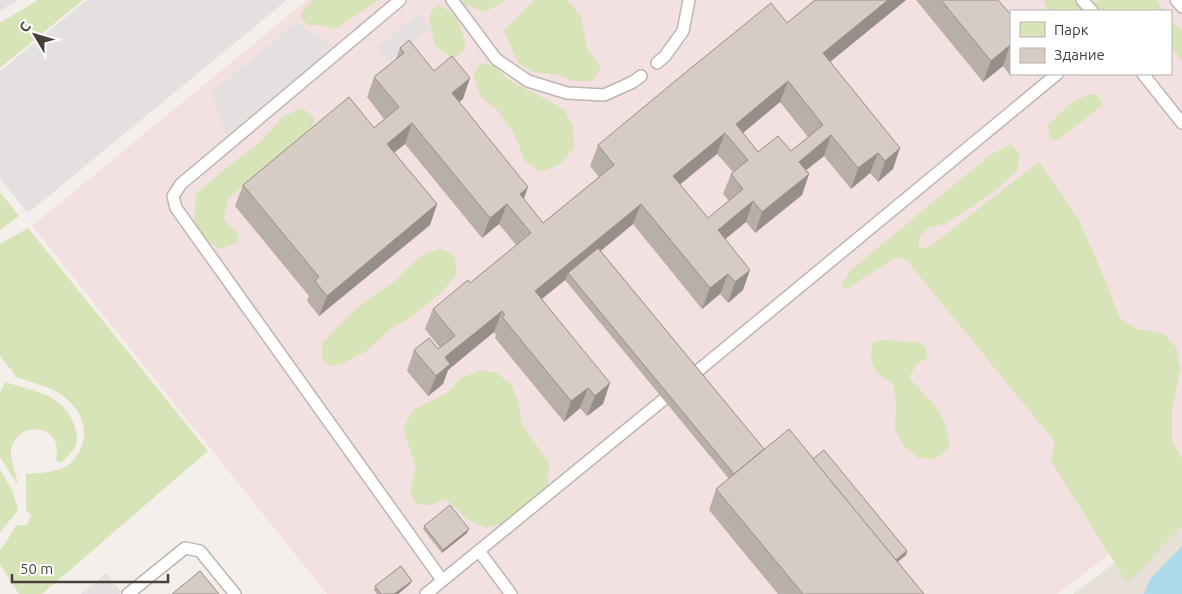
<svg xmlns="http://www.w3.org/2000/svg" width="1182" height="594" viewBox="0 0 1182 594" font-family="Ubuntu,sans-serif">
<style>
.residential{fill:#e7e0d9}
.medical{fill:#f3e0e0;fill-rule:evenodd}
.green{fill:#d7e4b8}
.parking{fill:#e3e0df}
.water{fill:#addbea}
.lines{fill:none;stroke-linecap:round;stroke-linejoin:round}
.lane-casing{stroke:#beb6ae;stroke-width:14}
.lane{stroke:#fff;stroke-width:11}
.wall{fill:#b9afa9;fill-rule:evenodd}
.shaded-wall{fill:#968f89}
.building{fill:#d7ccc4;stroke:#968f89;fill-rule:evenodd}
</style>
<rect width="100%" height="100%" fill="#f4efeb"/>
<path class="residential" d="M 1182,512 L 1182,594 L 1073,594 Z"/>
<path class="medical" d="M 307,0 L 1182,0 L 1182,499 L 1057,594 L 327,594 L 32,226 ZM 1011,11 L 1171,11 L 1171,74 L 1011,74 Z"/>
<g class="green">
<path d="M 38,0 L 83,0 L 0,68 L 0,23 Z"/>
<path d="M 313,0 L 379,0 L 335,29 L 319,25 L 308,25 L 300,17 L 304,9 Z"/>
<path d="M 463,0 L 506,0 L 485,12 L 463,4 Z"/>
<path d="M 534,0 L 567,0 L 581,16 L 587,48 L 601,67 L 592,81 L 574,81 L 555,74 L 536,73 L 518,63 L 504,31 Z"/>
<path d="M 1043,0 L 1078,0 L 1091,2 L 1101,0 L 1158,0 L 1158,3 L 1164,11 L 1048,11 Z"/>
<path d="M 439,5 C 460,16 461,27 466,48 L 453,60 L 435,45 L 429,19 L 431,11 Z"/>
<path d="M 1171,20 L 1182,31 L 1182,62 L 1171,46 Z"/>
<path d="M 480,64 L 493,65 L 507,79 L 564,109 L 573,126 L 574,148 L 559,165 L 540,172 L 525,161 L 514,134 L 498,111 L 480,96 L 473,75 Z"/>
<path d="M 1090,94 L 1097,95 L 1103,104 L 1070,131 L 1055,141 L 1050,138 L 1048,125 L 1073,101 Z"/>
<path d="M 302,108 L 314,117 L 313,130 L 254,176 L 228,199 L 224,219 L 239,235 L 237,243 L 220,249 L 204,239 L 194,221 L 196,194 L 226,168 L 258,144 L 284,116 Z"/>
<path d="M 1011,144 L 1019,154 L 1018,169 L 998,188 L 970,208 L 944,224 L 928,228 L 919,238 L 919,248 L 929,247 L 1039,162 L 1079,220 L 1108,287 L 1120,319 L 1137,329 L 1164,334 L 1176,347 L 1180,370 L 1172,408 L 1172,441 L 1182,458 L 1182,526 L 1127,583 L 1051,461 L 1055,442 L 909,263 L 910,262 L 897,257 C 881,268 864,276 849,288 L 841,287 L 850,271 L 990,155 Z"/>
<path d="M 0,192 L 19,216 L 0,230 Z"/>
<path d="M 28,228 L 208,451 L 42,594 L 19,594 L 0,564 L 0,551 L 17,525 L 27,525 L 31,515 L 26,510 L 26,474 C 39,473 55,473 67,466 C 71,464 74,459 77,455 C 90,437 84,414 68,400 C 54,387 33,383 16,377 C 11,367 4,364 0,355 L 0,244 Z"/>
<path d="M 441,248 L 454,256 L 457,273 L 442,292 L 410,318 L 391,328 L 368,350 L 344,363 L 332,367 L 322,360 L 322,343 L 359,306 L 396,280 L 422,255 Z"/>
<path d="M 880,340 L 917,342 L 926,348 L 927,358 L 917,364 L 909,377 C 932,405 944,407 950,446 L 935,459 L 918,458 L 904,446 L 895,429 L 896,405 L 893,384 C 874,371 869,367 872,343 Z"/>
<path d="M 479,371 L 495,372 L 511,384 L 518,402 L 522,424 L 549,463 L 548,485 L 530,506 L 508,521 L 487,528 L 468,520 L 446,499 L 430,505 L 416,504 L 410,491 L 416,467 L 403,429 L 413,410 L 447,393 L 461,378 Z"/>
<path d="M 5,382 C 20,387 36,390 50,397 C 65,404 81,427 76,445 C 74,451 66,458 61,463 L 56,460 C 56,457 57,452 57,449 C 55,422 15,423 11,450 C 10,460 16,474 18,485 L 0,457 L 0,393 Z"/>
<path d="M 0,470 L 13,492 L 18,510 L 0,533 Z"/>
</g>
<g class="parking">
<path d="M 0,0 L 18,0 L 0,11 Z"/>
<path d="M 87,0 L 287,0 L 28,213 L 0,179 L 0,71 Z"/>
<path d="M 418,14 L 430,29 L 389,62 L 378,47 Z"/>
<path d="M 297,22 L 333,47 L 226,135 L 212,92 Z"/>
<path d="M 106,573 L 121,592 L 119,594 L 81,594 Z"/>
</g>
<path class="water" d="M 1182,546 L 1182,594 L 1144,594 L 1150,579 Z"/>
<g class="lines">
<g class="lane-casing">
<g id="lane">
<path d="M 400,0 L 181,184 L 173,196 L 176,208 L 442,580"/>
<path d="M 452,0 L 496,59 L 528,81 L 567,93 L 604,95 L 633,82 L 641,76"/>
<path d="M 1082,0 L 1092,11"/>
<path d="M 1176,0 L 1182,7"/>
<path d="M 657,63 L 665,56 L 683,31 L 689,0"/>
<path d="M 1143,74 L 1182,123"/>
<path d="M 688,379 L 1057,74"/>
<path d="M 479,551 L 511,594"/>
<path d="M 128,594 L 185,548 L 200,551 L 235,594"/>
<path d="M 426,594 L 674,391"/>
</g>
</g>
<use href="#lane" class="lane"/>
</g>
<g class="wall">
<path d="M 815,0 L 906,0 L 830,62 L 893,169 L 878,182 L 870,173 L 851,189 L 824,156 L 806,170 L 809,174 L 802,195 L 755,233 L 746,222 L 725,239 L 743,290 L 728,303 L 720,294 L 702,309 L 633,224 L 601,251 L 764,449 L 813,459 L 907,551 L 906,555 L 897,562 L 924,594 L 778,594 L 709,510 L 716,489 L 729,479 L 565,280 L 542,299 L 603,404 L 587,416 L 580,408 L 564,422 L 495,338 L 496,335 L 494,332 L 448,370 L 443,384 L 428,396 L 407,371 L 414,350 L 438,349 L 440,348 L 425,329 L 433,309 L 470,283 L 516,245 L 499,224 L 482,238 L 405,144 L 394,152 L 437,204 L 430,225 L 319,316 L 307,301 L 309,296 L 235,206 L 243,185 L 374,128 L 384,119 L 367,97 L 374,77 L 396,59 L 400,48 L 434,71 L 463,99 L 459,102 L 524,199 L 543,223 L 599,177 L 590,166 L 598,145 L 787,23 ZM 780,102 L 808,137 L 791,151 L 758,152 L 743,133 ZM 717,154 L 733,172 L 731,174 L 723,194 L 729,201 L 708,218 L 680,184 Z"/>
<path d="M 916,0 L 998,0 L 1011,15 L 1011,74 L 1012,74 L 1010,75 L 1003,66 L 983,82 Z"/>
<path d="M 424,526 L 467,533 L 442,553 L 423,529 Z"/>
<path d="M 412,581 L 410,584 L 398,594 L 377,594 L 374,590 L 375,586 Z"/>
</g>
<g class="shaded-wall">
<path d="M 888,0 L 906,0 L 815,74 L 823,53 Z"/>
<path d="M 1010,45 L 1003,66 L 983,82 L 991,61 Z"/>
<path d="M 470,78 L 463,99 L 444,114 L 452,93 Z"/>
<path d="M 788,81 L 780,102 L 732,142 L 736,124 Z"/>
<path d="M 412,123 L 405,144 L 380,164 L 387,144 Z"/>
<path d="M 725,133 L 717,154 L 666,196 L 673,176 Z"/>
<path d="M 831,135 L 824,156 L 791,182 L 799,162 Z"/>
<path d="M 900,148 L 893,169 L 878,182 L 885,161 Z"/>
<path d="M 878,153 L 870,173 L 851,189 L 858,168 Z"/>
<path d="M 809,174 L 802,195 L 755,233 L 762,212 Z"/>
<path d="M 528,187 L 521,207 L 520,194 Z"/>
<path d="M 753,201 L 746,222 L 711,251 L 718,230 Z"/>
<path d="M 437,204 L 430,225 L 319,316 L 327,296 Z"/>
<path d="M 507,204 L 499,224 L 482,238 L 490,218 Z"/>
<path d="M 641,204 L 633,224 L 570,276 L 568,273 L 565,280 L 527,311 L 535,291 Z"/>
<path d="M 750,270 L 743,290 L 728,303 L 735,282 Z"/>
<path d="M 728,274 L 720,294 L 702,309 L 710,288 Z"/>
<path d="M 502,311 L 494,332 L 448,370 L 443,384 L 428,396 L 436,376 L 445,357 Z"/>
<path d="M 610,383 L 603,404 L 587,416 L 595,396 Z"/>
<path d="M 588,388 L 580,408 L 564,422 L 571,401 Z"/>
<path d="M 469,529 L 467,533 L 442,553 L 443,550 Z"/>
<path d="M 907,551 L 906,555 L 883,574 L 884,570 Z"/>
<path d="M 412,581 L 410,584 L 398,594 L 394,594 Z"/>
</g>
<g class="building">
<path d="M 815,0 L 888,0 L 823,53 L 900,148 L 885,161 L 878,153 L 858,168 L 831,135 L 799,162 L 809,174 L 762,212 L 753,201 L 718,230 L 750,270 L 735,282 L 728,274 L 710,288 L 641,204 L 535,291 L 610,383 L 595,396 L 588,388 L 571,401 L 502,317 L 505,315 L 502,311 L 445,357 L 450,364 L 436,376 L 414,350 L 429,338 L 438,349 L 455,336 L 433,309 L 468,280 L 470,283 L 531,233 L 507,204 L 490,218 L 412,123 L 387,144 L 437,204 L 327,296 L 315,281 L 319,277 L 243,185 L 349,97 L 374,128 L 399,107 L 374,77 L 404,53 L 400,48 L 409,40 L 434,71 L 452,56 L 470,78 L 452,93 L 528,187 L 520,194 L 543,223 L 614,165 L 598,145 L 680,77 L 771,3 L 787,23 ZM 788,81 L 823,125 L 791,151 L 778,136 L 758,152 L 736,124 ZM 725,133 L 748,160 L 731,174 L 743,189 L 708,218 L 673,176 Z"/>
<path d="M 941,0 L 998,0 L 1011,15 L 1011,46 L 1010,45 L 991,61 Z"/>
<path d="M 598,248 L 764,449 L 734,474 L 568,273 Z"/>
<path d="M 789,429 L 924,594 L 803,594 L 716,489 Z"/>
<path d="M 824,450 L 907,551 L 896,560 L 813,459 Z"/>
<path d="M 450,505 L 469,529 L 443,550 L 424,526 Z"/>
<path d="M 401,566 L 412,581 L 394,594 L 381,594 L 375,586 Z"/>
<path d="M 200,571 L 219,594 L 172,594 Z"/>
</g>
<rect x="1010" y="10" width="162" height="65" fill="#ffffff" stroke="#b5b2b0"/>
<rect x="1020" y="22" width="25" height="15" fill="#d7e4b8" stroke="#b5b2b0"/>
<text x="1054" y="35" font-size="15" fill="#473f39">Парк</text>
<rect x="1020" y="48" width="25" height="15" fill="#d7ccc4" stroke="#b5b2b0"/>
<text x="1054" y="60" font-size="15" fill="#473f39">Здание</text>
<g transform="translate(35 35) rotate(308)" stroke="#ffffff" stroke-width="4" paint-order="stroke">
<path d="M0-4L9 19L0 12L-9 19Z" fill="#473f39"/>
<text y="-8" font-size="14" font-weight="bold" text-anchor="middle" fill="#473f39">С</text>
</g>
<path d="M12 574v8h156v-8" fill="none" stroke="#473f39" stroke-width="2.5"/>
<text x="20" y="574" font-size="15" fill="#473f39" stroke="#ffffff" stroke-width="4" paint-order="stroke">50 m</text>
</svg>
